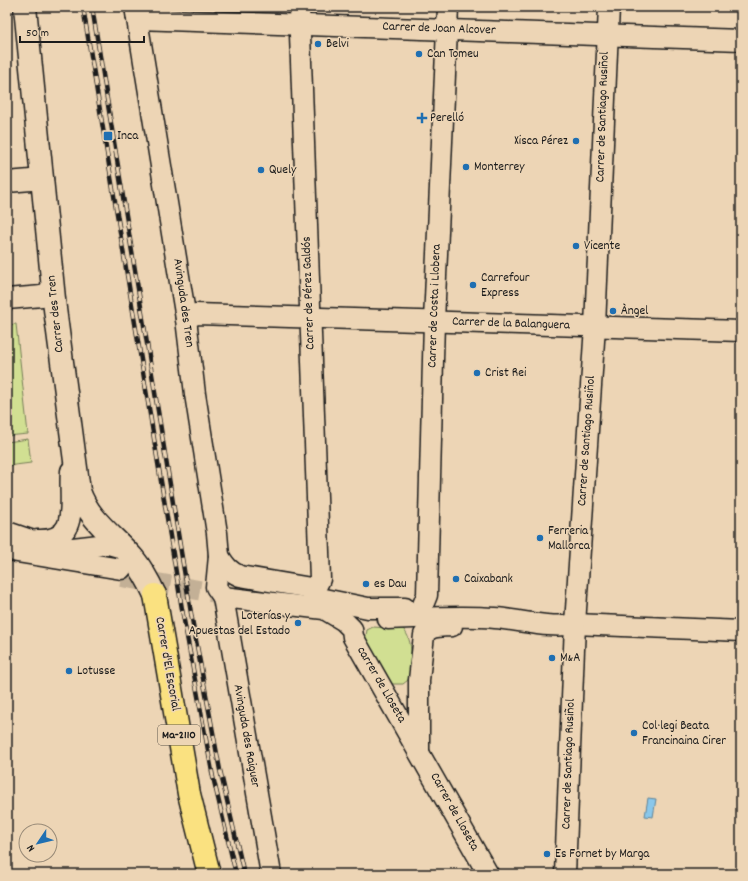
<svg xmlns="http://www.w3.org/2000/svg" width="748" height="881" viewBox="0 0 748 881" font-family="Dekko,sans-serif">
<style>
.green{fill:#d1df92;stroke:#767e57}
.water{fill:#8ac7ea;stroke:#5e8398}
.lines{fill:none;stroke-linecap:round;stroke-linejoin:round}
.minor-tunnel{stroke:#c3b096;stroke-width:20;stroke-dasharray:20 10;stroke-linecap:butt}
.minor-casing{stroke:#1c1c1c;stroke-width:23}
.secondary-casing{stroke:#1c1c1c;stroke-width:25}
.primary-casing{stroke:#1c1c1c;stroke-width:25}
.minor{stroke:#edd5b5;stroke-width:20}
.secondary{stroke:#edd5b5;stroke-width:22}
.primary{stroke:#fae180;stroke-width:22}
.rail-casing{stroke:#1c1c1c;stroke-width:4.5}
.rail{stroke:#edd5b5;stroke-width:3;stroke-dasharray:9;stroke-linecap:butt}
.poi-dot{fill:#1f6fb2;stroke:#edd5b5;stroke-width:1.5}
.labels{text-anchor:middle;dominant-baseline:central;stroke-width:3;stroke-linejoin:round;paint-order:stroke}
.shield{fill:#edd5b5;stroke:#5b544a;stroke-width:1}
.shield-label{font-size:12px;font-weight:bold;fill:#1c1c1c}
.street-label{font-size:13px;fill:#1c1c1c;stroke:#edd5b5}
.poi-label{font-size:13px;fill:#1c1c1c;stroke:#edd5b5;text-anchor:start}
</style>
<rect width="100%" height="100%" fill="#edd5b5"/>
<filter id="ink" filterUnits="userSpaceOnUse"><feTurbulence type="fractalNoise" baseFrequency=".025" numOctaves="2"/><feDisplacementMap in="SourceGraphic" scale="8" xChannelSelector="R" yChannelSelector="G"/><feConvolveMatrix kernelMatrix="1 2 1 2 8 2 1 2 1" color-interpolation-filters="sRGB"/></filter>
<g filter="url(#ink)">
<g class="green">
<path d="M 16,324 L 28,434 L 7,436 L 7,325 Z"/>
<path d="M 28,439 L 31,463 L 7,466 L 7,442 Z"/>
<path d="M 373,627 L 403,629 C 414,640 412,666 408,680 L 403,684 L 389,684 L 365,642 L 367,630 Z"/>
</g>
<path class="water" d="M 648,798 L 656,799 L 653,817 L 645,816 Z"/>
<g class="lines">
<path class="minor-tunnel" d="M 121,577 L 234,596"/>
<g class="minor-casing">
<g id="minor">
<path d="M 135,7 L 186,319 L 195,394 L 217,533 L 219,556 L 216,587 L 223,597"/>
<path d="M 137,19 L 741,40"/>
<path d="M 7,182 L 43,179"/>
<path d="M 7,299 L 42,296 L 53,288"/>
<path d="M 186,319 L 196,314 L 741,331"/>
<path d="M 7,532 L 42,544 L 64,549 L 108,544 L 122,548"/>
<path d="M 37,540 C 82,542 68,501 71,471"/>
<path d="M 7,548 L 17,552 L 121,569"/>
<path d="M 219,556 C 225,566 230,572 240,576 L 311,588 L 317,585 L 320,579 L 299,7"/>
<path d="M 223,597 L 324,609 L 344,621 L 352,629 L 353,637 L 488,874"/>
<path d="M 223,597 L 271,874"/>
<path d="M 314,597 L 368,608 L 405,608"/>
<path d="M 423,605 L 427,595 L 434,321 L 448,7"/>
<path d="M 388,619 C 423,618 460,615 495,618 C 522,620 549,629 575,624 L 741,631"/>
<path d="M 419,750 L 419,680 L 424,635 C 430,625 441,627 452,626"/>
<path d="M 565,874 L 575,624 L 595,326 L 609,7"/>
</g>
</g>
<g class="secondary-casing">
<path id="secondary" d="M 25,7 L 55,309 L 79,491 C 89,520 113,535 133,558 C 142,569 149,582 155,595"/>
</g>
<g class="primary-casing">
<path id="primary" d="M 155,595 L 189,794 L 209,874"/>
</g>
<use href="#minor" class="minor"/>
<use href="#secondary" class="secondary"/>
<use href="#primary" class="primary"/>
<g class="rail-casing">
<g id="rail">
<path d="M 83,7 L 183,615 L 213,777 L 236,874"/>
<path d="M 92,7 L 192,619 L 220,770 L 244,874"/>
</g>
</g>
<use href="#rail" class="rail"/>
</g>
</g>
<g class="poi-dot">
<circle cx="318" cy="44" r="4"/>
<circle cx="419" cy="54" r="4"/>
<path d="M420 112h4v4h4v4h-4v4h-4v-4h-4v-4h4z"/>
<rect x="103" y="131" width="10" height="10" rx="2"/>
<circle cx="576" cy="141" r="4"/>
<circle cx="466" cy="167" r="4"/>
<circle cx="261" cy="170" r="4"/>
<circle cx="576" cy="246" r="4"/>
<circle cx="473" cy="285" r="4"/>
<circle cx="613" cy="311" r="4"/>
<circle cx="477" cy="373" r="4"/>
<circle cx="540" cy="538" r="4"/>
<circle cx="456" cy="579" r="4"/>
<circle cx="366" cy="584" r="4"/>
<circle cx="298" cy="623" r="4"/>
<circle cx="552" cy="658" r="4"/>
<circle cx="69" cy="671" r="4"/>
<circle cx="634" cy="733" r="4"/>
<circle cx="547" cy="854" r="4"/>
</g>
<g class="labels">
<rect class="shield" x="158" y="725" width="42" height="20" rx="3"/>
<g class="shield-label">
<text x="179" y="735">Ma-2110</text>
</g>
<g class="street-label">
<text transform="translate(439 29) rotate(2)">Carrer de Joan Alcover</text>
<text transform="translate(603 117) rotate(-88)">Carrer de Santiago Rusiñol</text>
<text transform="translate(309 293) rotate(-92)">Carrer de Pérez Galdós</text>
<text transform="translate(183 303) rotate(82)">Avinguda des Tren</text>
<text transform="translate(435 306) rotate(-88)">Carrer de Costa i Llobera</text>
<text transform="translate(56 314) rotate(-96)">Carrer des Tren</text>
<text transform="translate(511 324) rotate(2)">Carrer de la Balanguera</text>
<text transform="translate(587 441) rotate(-86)">Carrer de Santiago Rusiñol</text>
<text transform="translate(167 664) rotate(80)">Carrer d'El Escorial</text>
<text transform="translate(381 685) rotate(60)">carrer de Lloseta</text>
<text transform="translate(246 736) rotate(80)">Avinguda des Raiguer</text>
<text transform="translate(569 764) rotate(-88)">Carrer de Santiago Rusiñol</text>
<text transform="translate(454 812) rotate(61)">Carrer de Lloseta</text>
</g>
<g class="poi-label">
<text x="326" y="44">Belvi</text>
<text x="427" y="54">Can Tomeu</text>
<text x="430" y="118">Perelló</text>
<text x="117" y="136">Inca</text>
<text x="568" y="141" text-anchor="end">Xisca Pérez</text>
<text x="474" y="167">Monterrey</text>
<text x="269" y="170">Quely</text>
<text x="584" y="246">Vicente</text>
<text x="481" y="278">Carrefour<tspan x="481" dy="15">Express</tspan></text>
<text x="621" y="311">Àngel</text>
<text x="485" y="373">Crist Rei</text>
<text x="548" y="531">Ferreria<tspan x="548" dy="15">Mallorca</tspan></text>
<text x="464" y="579">Caixabank</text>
<text x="374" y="584">es Dau</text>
<text x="290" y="616" text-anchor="end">Loterías y<tspan x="290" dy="15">Apuestas del Estado</tspan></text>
<text x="560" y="658">M&amp;A</text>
<text x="77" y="671">Lotusse</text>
<text x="642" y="726">Col·legi Beata<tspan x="642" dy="15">Francinaina Cirer</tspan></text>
<text x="555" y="854">Es Fornet by Marga</text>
</g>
</g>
<rect width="748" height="881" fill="none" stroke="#edd5b5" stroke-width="24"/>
<rect x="12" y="12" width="724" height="857" fill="none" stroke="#1c1c1c" stroke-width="1.5" filter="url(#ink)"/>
<g transform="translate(38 843) rotate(235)"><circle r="19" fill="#edd5b5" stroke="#998b78"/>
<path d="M0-3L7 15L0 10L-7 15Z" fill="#1f6fb2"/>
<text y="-6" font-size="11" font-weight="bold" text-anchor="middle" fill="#1c1c1c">N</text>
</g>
<path d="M20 36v6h124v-6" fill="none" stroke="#1c1c1c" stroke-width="2"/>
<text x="26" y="36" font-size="12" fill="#1c1c1c" stroke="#edd5b5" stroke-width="3" paint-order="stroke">50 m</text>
</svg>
